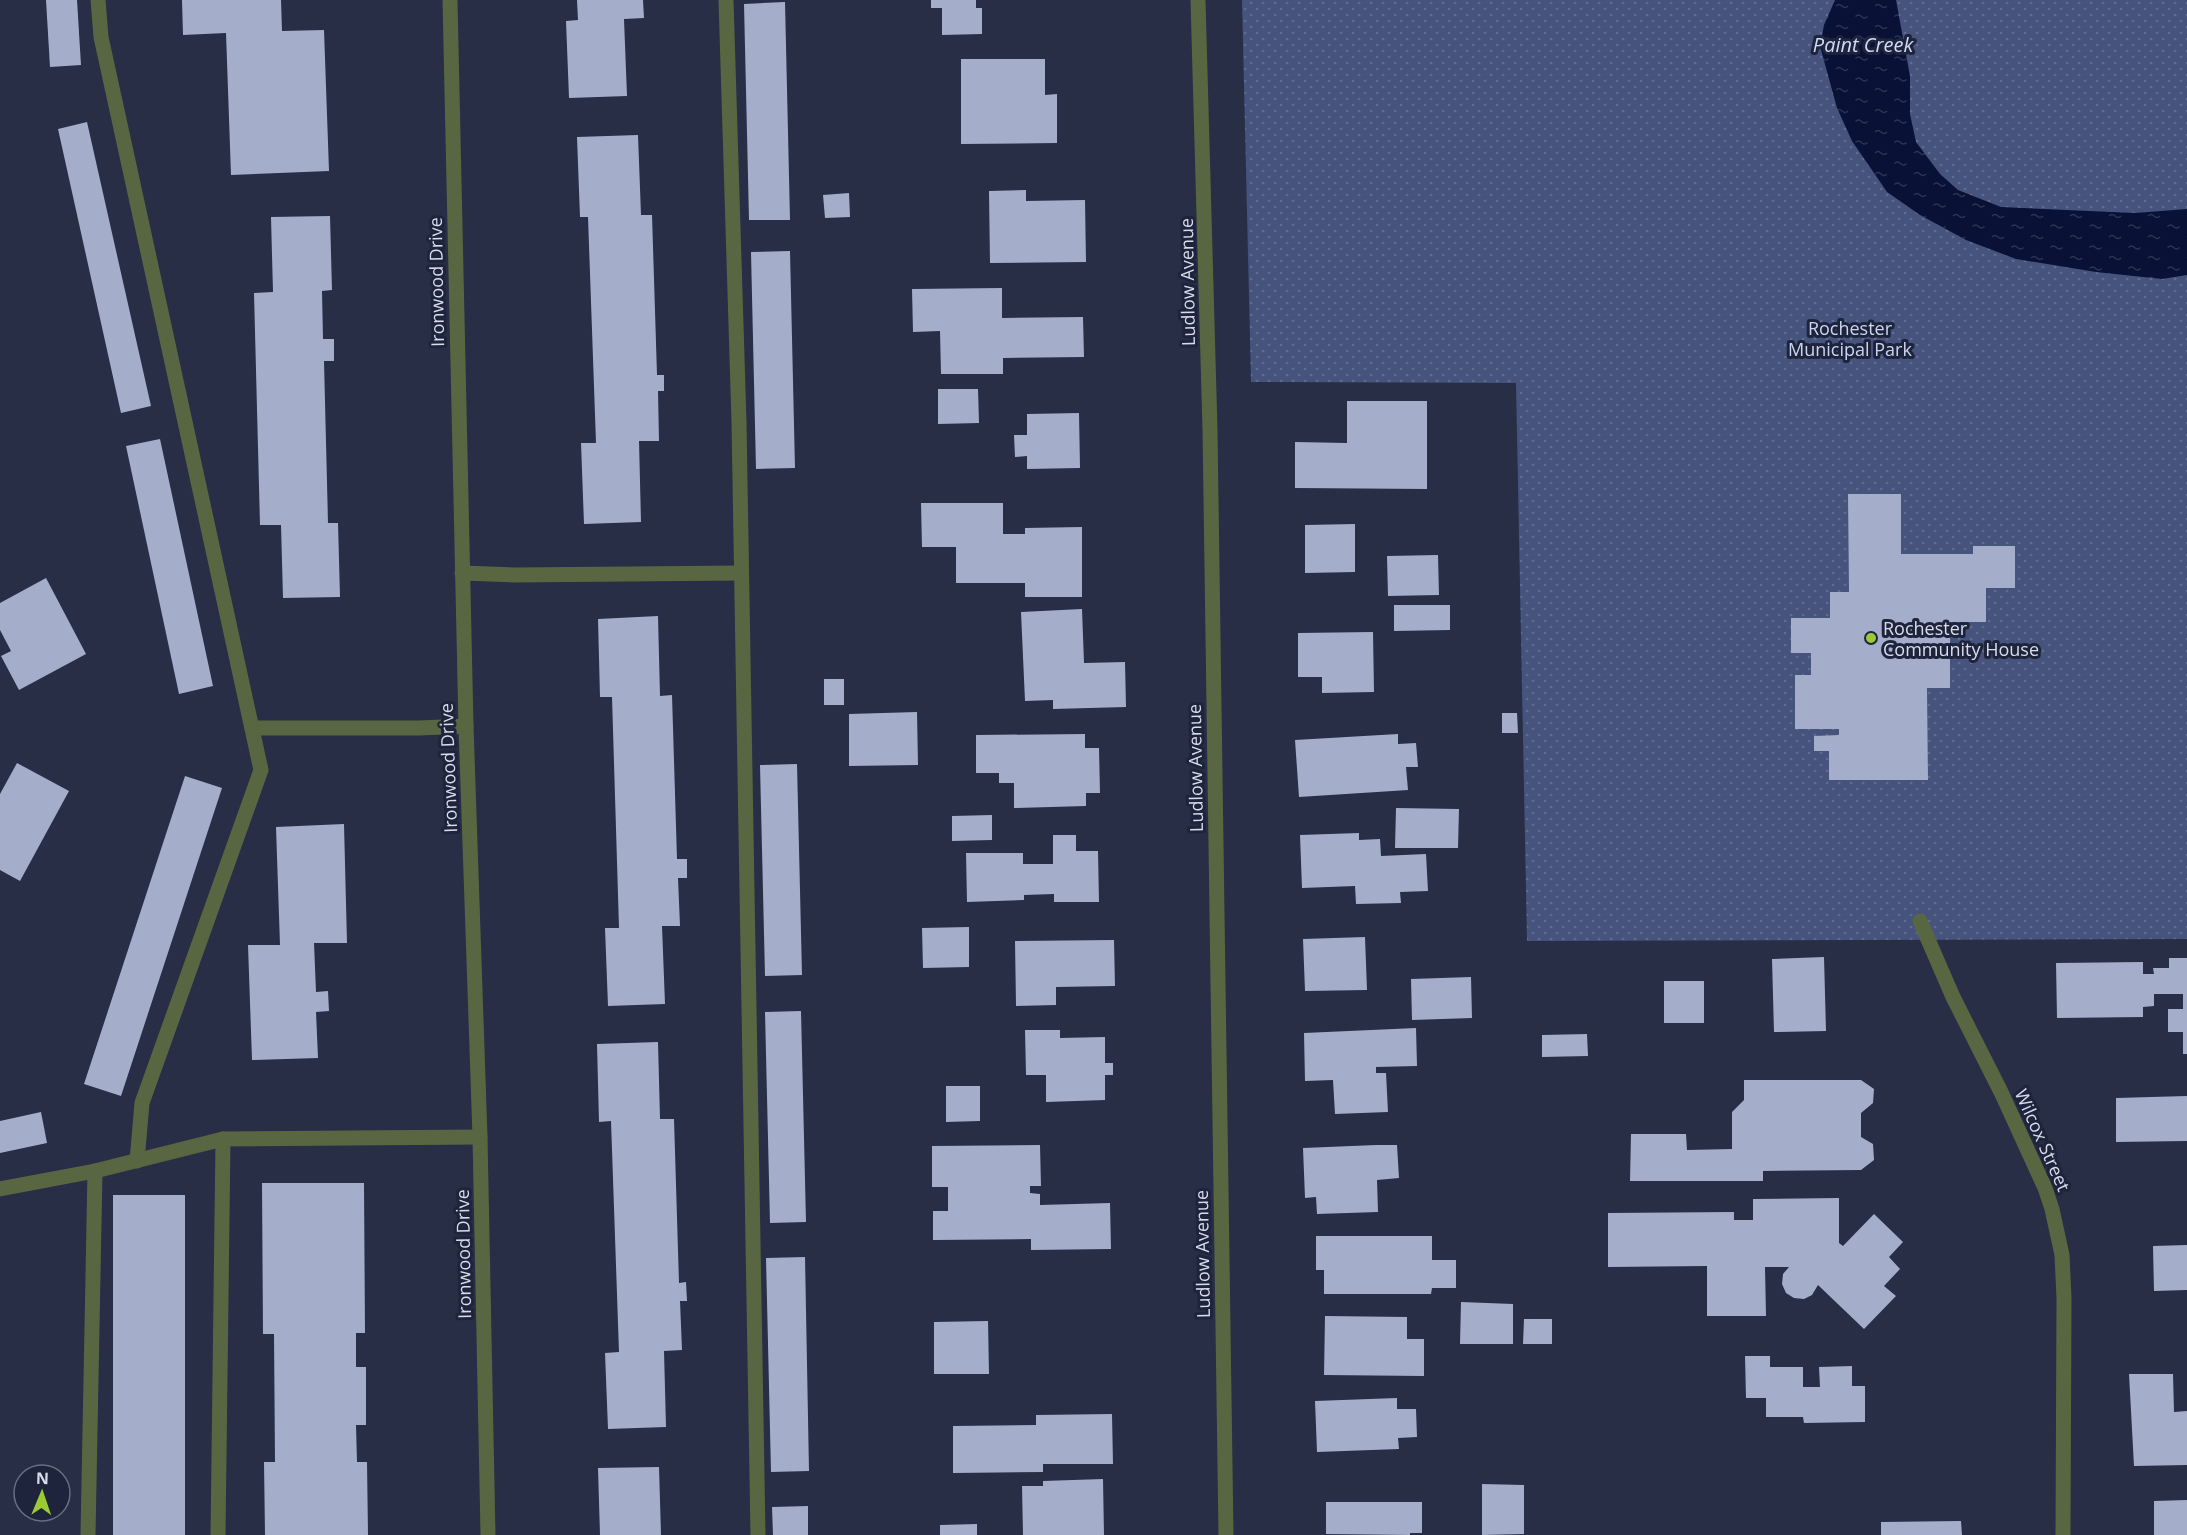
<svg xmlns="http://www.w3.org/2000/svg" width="2187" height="1535" viewBox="0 0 2187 1535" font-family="'Open Sans',sans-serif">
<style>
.park{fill:url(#park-dots)}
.water{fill:url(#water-ripples)}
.building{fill:#a4aecb}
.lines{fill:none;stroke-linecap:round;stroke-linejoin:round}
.lane{stroke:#586741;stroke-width:15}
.street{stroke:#586741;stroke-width:15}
.poi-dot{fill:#9bcb33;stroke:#1d243b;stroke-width:2}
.labels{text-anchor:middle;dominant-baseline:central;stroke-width:6;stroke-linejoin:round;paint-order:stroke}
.street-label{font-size:18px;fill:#d8ddec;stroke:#1d243b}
.park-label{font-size:18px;fill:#cbd5f2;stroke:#1d243b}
.poi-label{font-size:18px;fill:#d8ddec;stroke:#1d243b;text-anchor:start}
.water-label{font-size:20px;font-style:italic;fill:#d1dbf8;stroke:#1d243b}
</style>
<defs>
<pattern id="park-dots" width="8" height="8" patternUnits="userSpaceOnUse" patternTransform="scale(1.5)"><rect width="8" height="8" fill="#45537d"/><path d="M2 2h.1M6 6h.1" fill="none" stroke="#5f6b90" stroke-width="1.8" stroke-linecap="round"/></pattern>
<pattern id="water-ripples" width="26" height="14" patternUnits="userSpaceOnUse" patternTransform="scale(1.5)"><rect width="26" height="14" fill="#0a1136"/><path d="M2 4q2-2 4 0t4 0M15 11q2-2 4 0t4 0" fill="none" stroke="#2d3353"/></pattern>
</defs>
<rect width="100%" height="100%" fill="#272e46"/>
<path class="park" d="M 1242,0 L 2187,0 L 2187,939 L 1527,941 L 1516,383 L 1251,382 Z"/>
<path class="water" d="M 1835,0 L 1896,0 L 1910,76 L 1910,114 L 1916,142 L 1940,174 L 1958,190 L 2001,207 L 2135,213 L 2187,209 L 2187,275 L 2162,279 L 2096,272 L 2016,259 L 1966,240 L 1920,215 L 1887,192 L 1852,141 L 1837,108 L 1820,46 L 1824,25 Z"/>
<g class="building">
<path d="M 46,0 L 77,0 L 81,65 L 50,67 Z"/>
<path d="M 182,0 L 281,0 L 282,31 L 324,30 L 329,171 L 231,175 L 226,33 L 183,35 Z"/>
<path d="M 577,0 L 643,0 L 644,18 L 624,19 L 627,96 L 569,98 L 566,21 L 578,20 Z"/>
<path d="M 931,0 L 976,0 L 976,8 L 982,8 L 982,34 L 942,35 L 942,8 L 931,8 Z"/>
<path d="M 785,2 L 790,220 L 749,220 L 744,4 Z"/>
<path d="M 961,59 L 1045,59 L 1045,95 L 1057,94 L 1057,143 L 961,144 Z"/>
<path d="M 87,122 L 151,406 L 121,413 L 58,129 Z"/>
<path d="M 638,135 L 641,215 L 652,215 L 657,375 L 664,375 L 664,391 L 658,391 L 659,441 L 639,441 L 641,522 L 584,524 L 581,443 L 596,443 L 588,217 L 580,217 L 577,137 Z"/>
<path d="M 1026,190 L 1026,201 L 1085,200 L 1086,262 L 990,263 L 989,191 Z"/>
<path d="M 849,193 L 850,217 L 825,218 L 823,195 Z"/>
<path d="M 330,216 L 332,290 L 322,291 L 323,339 L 334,339 L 334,361 L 324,361 L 328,523 L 338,523 L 340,597 L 283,598 L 281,525 L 260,525 L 254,293 L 273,292 L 271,217 Z"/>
<path d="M 790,251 L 795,468 L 756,469 L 751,252 Z"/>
<path d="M 1002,288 L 1002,318 L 1083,317 L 1084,357 L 1003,358 L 1003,374 L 941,374 L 940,331 L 913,332 L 912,289 Z"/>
<path d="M 938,389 L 978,389 L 979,423 L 938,424 Z"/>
<path d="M 1347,401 L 1427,401 L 1427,489 L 1295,488 L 1295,442 L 1347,443 Z"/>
<path d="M 1079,413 L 1080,468 L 1027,469 L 1027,456 L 1015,457 L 1014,435 L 1027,435 L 1027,414 Z"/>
<path d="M 160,439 L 213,686 L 179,694 L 126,446 Z"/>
<path d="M 1848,494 L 1901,494 L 1901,554 L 1973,554 L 1973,546 L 2015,546 L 2015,588 L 1986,588 L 1986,622 L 1950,622 L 1950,688 L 1927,688 L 1928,780 L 1829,780 L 1829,751 L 1814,751 L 1814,736 L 1839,735 L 1839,729 L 1795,729 L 1795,675 L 1811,675 L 1811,653 L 1791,653 L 1791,618 L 1830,618 L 1830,592 L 1849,592 Z"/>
<path d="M 921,503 L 1003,503 L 1003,534 L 1025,534 L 1025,528 L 1082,527 L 1082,597 L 1025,597 L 1025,583 L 956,583 L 956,547 L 922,547 Z"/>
<path d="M 1355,524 L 1355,572 L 1305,573 L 1305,525 Z"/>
<path d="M 1438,555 L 1439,595 L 1388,596 L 1387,556 Z"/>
<path d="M 46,578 L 86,654 L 19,690 L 1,656 L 11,651 L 0,630 L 0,603 Z"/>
<path d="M 1394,605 L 1450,605 L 1450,630 L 1394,631 Z"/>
<path d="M 1082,609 L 1084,663 L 1125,662 L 1126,707 L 1053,709 L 1053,700 L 1025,701 L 1021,612 Z"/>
<path d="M 658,616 L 660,696 L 672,695 L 677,859 L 687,859 L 687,878 L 678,878 L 680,926 L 662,926 L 665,1004 L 608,1006 L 605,928 L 619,928 L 612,697 L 600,697 L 598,619 Z"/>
<path d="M 1373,632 L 1374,692 L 1322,693 L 1322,677 L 1298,677 L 1298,633 Z"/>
<rect x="824" y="679" width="20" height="26"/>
<path d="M 917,712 L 918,765 L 849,766 L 849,714 Z"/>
<path d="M 1502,713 L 1517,713 L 1518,733 L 1502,733 Z"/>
<path d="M 1085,734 L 1085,748 L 1099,748 L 1100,793 L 1086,793 L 1086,806 L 1014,808 L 1014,783 L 999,783 L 999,773 L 976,773 L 976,735 Z"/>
<path d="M 1398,734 L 1398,744 L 1416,743 L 1418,767 L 1406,767 L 1408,790 L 1299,797 L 1295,740 Z"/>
<path d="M 17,763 L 69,791 L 20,881 L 0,870 L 0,794 Z"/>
<path d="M 797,764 L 802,975 L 765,976 L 760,765 Z"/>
<path d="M 185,776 L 222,788 L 121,1096 L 84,1084 Z"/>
<path d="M 1396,808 L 1459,809 L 1458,848 L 1395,848 Z"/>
<path d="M 992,815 L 992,840 L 952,841 L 952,816 Z"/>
<path d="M 344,824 L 347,943 L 314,943 L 316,992 L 328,991 L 329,1011 L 316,1012 L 318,1058 L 252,1060 L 248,945 L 280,945 L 276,827 Z"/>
<path d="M 1359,833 L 1359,840 L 1380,839 L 1381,856 L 1426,854 L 1428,891 L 1400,892 L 1401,903 L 1356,904 L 1355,886 L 1302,888 L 1300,835 Z"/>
<path d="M 1053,835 L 1076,835 L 1076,851 L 1098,851 L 1099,902 L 1054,902 L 1054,894 L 1024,895 L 1024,900 L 967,902 L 966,853 L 1023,853 L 1023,864 L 1053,864 Z"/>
<path d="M 969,927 L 969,967 L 923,968 L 922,928 Z"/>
<path d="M 1365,937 L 1367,990 L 1305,991 L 1303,939 Z"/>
<path d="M 1114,940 L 1115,986 L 1056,987 L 1056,1005 L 1016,1006 L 1015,941 Z"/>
<path d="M 1824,957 L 1826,1031 L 1774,1032 L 1772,959 Z"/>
<path d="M 2169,958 L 2187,958 L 2187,1054 L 2183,1054 L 2183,1032 L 2168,1032 L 2168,1009 L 2183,1009 L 2183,994 L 2154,994 L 2154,1006 L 2143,1007 L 2143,1017 L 2057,1018 L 2056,963 L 2143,962 L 2143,974 L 2154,974 L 2153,968 L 2169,968 Z"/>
<path d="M 1471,977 L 1472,1018 L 1412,1020 L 1411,979 Z"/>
<rect x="1664" y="981" width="40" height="42"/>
<path d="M 801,1011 L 806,1222 L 770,1223 L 765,1012 Z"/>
<path d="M 1416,1028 L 1417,1066 L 1376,1067 L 1376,1073 L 1386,1073 L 1388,1112 L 1335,1114 L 1333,1080 L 1305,1081 L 1304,1033 Z"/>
<path d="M 1025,1030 L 1060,1030 L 1060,1038 L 1105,1037 L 1105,1063 L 1113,1063 L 1113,1075 L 1105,1075 L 1105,1100 L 1046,1102 L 1046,1075 L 1026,1075 Z"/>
<path d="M 1587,1034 L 1588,1056 L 1542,1057 L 1542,1035 Z"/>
<path d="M 658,1042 L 660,1119 L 674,1119 L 679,1283 L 686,1282 L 687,1301 L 680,1301 L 682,1350 L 664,1351 L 666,1427 L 608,1429 L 605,1353 L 619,1352 L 611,1121 L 599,1122 L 597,1044 Z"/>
<path d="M 1744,1080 L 1861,1080 L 1874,1089 L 1873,1103 L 1861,1113 L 1861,1137 L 1873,1144 L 1874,1160 L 1861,1170 L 1763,1171 L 1763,1181 L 1630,1181 L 1631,1134 L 1686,1134 L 1687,1150 L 1732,1149 L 1732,1112 L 1744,1100 Z"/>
<path d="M 946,1086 L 980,1086 L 980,1121 L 946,1122 Z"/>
<path d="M 2187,1096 L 2187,1141 L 2116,1142 L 2116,1098 Z"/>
<path d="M 41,1112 L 47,1143 L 0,1153 L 0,1121 Z"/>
<path d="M 1040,1145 L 1041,1186 L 1030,1186 L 1030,1193 L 1040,1194 L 1040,1205 L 1110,1203 L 1111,1249 L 1031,1250 L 1031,1239 L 933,1240 L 933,1211 L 948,1211 L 948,1187 L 932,1187 L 932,1146 Z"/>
<path d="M 1376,1145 L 1397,1145 L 1399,1178 L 1377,1180 L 1378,1212 L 1317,1214 L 1316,1197 L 1305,1198 L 1303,1148 Z"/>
<path d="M 262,1183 L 364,1183 L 365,1333 L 356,1333 L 356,1367 L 366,1367 L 366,1425 L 356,1425 L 357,1462 L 367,1462 L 368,1535 L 265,1535 L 264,1462 L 275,1462 L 274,1334 L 263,1334 Z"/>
<rect x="113" y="1195" width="72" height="340"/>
<path d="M 1839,1198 L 1839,1243 L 1843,1246 L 1874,1214 L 1903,1242 L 1889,1257 L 1900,1269 L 1884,1286 L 1896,1296 L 1864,1329 L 1818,1285 L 1812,1295 L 1804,1299 L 1794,1298 L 1786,1293 L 1782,1284 L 1783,1274 L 1789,1267 L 1765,1267 L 1766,1316 L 1707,1316 L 1707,1266 L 1608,1267 L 1608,1213 L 1734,1212 L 1734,1220 L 1753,1220 L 1753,1199 Z"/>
<path d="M 1316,1236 L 1432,1236 L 1432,1260 L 1456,1260 L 1456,1288 L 1432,1288 L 1431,1294 L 1324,1294 L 1324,1270 L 1316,1270 Z"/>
<path d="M 2187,1245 L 2187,1290 L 2154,1291 L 2153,1246 Z"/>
<path d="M 805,1257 L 809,1471 L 771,1472 L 766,1258 Z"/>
<path d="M 1461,1302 L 1513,1304 L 1513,1344 L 1460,1344 Z"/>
<path d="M 1325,1316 L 1407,1317 L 1407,1339 L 1424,1339 L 1424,1376 L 1324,1375 Z"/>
<path d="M 1524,1319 L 1552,1319 L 1552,1344 L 1523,1344 Z"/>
<path d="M 988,1321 L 989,1374 L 934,1374 L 934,1322 Z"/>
<path d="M 1745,1356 L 1770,1356 L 1770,1367 L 1803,1367 L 1803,1387 L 1820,1387 L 1819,1367 L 1852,1366 L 1852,1386 L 1865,1386 L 1865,1422 L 1804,1423 L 1803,1417 L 1766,1417 L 1766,1398 L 1746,1398 Z"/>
<path d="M 2129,1374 L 2173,1374 L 2174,1412 L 2187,1411 L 2187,1465 L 2134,1466 Z"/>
<path d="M 1397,1398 L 1397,1409 L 1416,1409 L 1417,1437 L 1398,1438 L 1399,1449 L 1317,1452 L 1315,1401 Z"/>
<path d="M 1112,1414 L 1113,1464 L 1043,1464 L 1043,1472 L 953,1473 L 953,1426 L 1036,1425 L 1036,1415 Z"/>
<path d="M 659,1467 L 661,1535 L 600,1535 L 598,1468 Z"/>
<path d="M 1103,1479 L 1104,1535 L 1023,1535 L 1022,1486 L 1043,1486 L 1043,1481 Z"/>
<path d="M 1482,1484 L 1524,1485 L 1524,1534 L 1482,1535 Z"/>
<path d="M 2187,1500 L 2187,1535 L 2154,1535 L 2154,1501 Z"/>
<path d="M 1326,1502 L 1422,1502 L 1422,1533 L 1410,1533 L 1410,1535 L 1326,1534 Z"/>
<path d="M 808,1506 L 808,1535 L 773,1535 L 772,1507 Z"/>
<path d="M 1961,1521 L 1962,1535 L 1881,1535 L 1881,1522 Z"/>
<path d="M 977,1524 L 977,1535 L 940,1535 L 940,1525 Z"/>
</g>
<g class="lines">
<g class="lane">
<path d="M 98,0 L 101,37 L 261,770 L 142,1103 L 137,1161"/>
<path d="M 726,0 L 739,422 L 758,1535"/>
<path d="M 462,573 L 514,575 L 741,573"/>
<path d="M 252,728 L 419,728 L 466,726"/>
<path d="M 95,1171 L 223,1139"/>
<path d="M 0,1189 L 95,1171 L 88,1535"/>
<path d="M 218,1535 L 223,1139 L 480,1137"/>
</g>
<g class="street">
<path d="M 450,0 L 466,726 L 480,1137 L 488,1535"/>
<path d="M 1198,0 L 1210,430 L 1226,1535"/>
<path d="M 1920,921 L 1953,997 L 2001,1092 L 2045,1188 L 2052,1209 L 2062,1255 L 2064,1298 L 2063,1535"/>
</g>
</g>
<circle class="poi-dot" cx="1871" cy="638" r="6"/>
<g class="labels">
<g class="street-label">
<text transform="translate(436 282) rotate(-91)">Ironwood Drive</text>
<text transform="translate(1187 282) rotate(-91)">Ludlow Avenue</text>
<text transform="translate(448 768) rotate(-92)">Ironwood Drive</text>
<text transform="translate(1195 768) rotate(-91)">Ludlow Avenue</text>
<text transform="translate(2043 1140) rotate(66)">Wilcox Street</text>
<text transform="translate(463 1254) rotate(-91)">Ironwood Drive</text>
<text transform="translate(1202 1254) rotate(-91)">Ludlow Avenue</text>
</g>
<g class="park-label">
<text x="1850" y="328">Rochester<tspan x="1850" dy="21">Municipal Park</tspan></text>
</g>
<g class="poi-label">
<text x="1883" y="628">Rochester<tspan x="1883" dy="21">Community House</tspan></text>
</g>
<g class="water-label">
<text x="1863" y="44">Paint Creek</text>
</g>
</g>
<g transform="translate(42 1493) rotate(2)"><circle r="28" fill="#1d243b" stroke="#686e82" stroke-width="1.5"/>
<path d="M0-4.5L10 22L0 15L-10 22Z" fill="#9bcb33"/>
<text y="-9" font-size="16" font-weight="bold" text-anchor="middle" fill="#d8ddec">N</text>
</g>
</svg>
